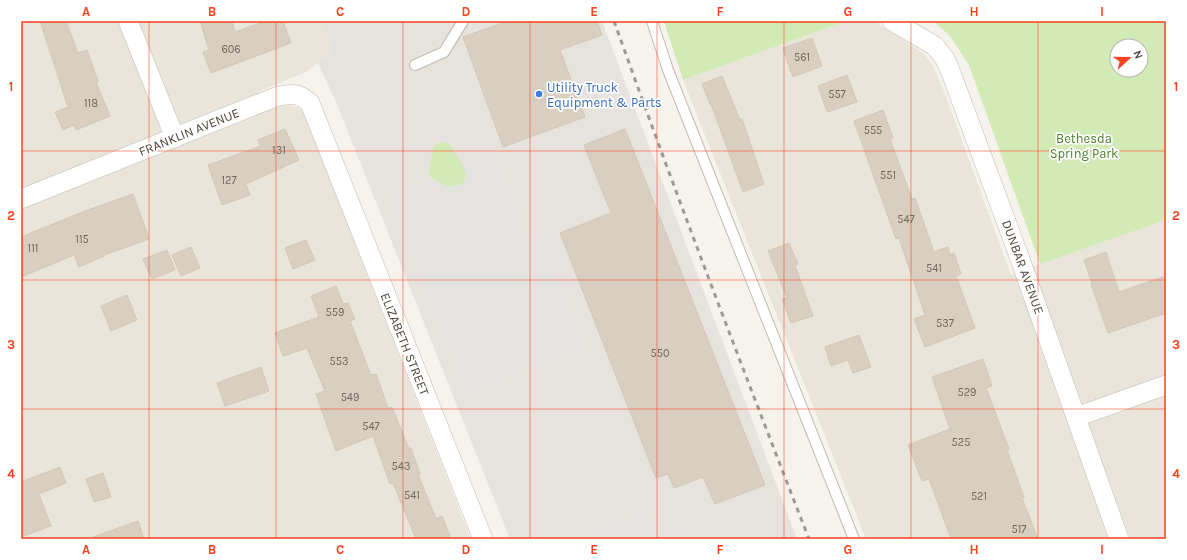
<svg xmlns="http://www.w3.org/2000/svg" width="1187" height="560" viewBox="0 0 1187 560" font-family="Karla,sans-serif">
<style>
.residential{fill:#eae5da}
.industrial{fill:#e6e2dd}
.green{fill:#d2eab5;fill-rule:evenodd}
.parking{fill:#e5e3e0}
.building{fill:#d8cfc1;stroke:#d3c7b4}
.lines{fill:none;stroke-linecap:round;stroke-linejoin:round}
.lane-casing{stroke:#c2bbae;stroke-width:12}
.street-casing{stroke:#c2bbae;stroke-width:20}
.lane{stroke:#fff;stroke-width:10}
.street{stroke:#fff;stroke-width:19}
.rail{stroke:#9a9a9a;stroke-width:3;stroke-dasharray:5 5;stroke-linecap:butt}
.grid{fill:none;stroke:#fc3f1d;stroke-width:1;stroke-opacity:0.55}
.shop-dot{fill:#3f7fe0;stroke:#fff;stroke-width:1.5}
.labels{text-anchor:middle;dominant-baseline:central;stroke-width:3.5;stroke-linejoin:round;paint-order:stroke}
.number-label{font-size:11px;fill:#6e675b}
.shop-label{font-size:13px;fill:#366cbe;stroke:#fff;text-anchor:start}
.street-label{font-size:13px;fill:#4b4439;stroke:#fff}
.park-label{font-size:13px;fill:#4a7f2a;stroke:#fff}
.neatline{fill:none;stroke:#fc3f1d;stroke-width:1.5}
.grid-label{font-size:13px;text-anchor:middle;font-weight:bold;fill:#fc3f1d}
</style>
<rect width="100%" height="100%" fill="#f6f3ec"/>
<g class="residential">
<path d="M 21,21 L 322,21 L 334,51 L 306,72 L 257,92 L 264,112 L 281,106 L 290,105 L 300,108 L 305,116 L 471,539 L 21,539 Z"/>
<path d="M 846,21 L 875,21 L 923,53 L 933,66 L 942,86 L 1011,275 L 1040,264 L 1166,220 L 1166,539 L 866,539 L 683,80 Z"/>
</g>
<path class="industrial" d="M 322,21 L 602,21 L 797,539 L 510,539 L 336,102 L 318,63 L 334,51 Z"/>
<g class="green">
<path d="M 664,21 L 846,21 L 683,80 Z"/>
<path d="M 933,21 L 1166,21 L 1166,220 L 1040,264 L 969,65 L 949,35 ZM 1117,46 L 1141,46 L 1141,70 L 1117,70 Z"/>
<path d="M 442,142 L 450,145 L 463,166 L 466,176 L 463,184 L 449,187 L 434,180 L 430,176 L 429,172 L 433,148 L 436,144 Z"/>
</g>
<g class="parking">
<path d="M 492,154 L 527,242 L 553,231 L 566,264 L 552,269 L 582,345 L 468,391 L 391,196 L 434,180 L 449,187 L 463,184 L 466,175 L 463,166 Z"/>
<path d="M 640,515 L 675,534 L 688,529 L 693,539 L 577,539 Z"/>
</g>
<g class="building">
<path d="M 40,21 L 66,21 L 78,53 L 87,50 L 98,81 L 96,82 L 110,116 L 76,130 L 74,125 L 63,130 L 55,112 L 68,107 Z"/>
<path d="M 200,21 L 232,21 L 235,32 L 266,21 L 283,21 L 291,43 L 211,73 L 203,52 L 209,50 Z"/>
<path d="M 508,21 L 597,21 L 602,35 L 560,50 L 585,117 L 503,147 L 463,37 Z"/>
<path d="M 812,38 L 822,66 L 793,77 L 783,48 Z"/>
<path d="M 847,75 L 857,102 L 827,112 L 818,86 Z"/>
<path d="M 722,76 L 740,120 L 742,119 L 764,184 L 743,192 L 711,104 L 710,104 L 702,84 Z"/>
<path d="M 883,110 L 893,138 L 890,139 L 912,199 L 915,198 L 934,252 L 948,247 L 950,255 L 954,253 L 961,274 L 956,276 L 975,328 L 925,347 L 914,319 L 925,315 L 899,238 L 896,239 L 854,121 Z"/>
<path d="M 285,129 L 299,160 L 246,184 L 250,195 L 222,205 L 208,165 L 261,146 L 258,140 Z"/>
<path d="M 625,129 L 765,485 L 715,504 L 703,477 L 674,488 L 668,474 L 656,478 L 560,233 L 611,213 L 584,145 Z"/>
<path d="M 133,194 L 149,239 L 104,255 L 104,256 L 79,267 L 74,255 L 21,277 L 21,237 L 85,211 Z"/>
<path d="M 306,240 L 315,260 L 293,269 L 285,248 Z"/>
<path d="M 789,243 L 798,264 L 795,265 L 813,316 L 791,323 L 782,299 L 787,298 L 768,251 Z"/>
<path d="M 191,247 L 200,268 L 181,276 L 172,255 Z"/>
<path d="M 167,250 L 175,270 L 152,279 L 143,259 Z"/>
<path d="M 1106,252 L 1119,292 L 1166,276 L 1166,313 L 1108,333 L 1091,284 L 1092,283 L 1084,260 Z"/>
<path d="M 336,286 L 343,304 L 348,303 L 355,319 L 350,321 L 371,375 L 376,374 L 388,408 L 392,407 L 409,449 L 411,448 L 420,474 L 418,474 L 436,519 L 442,516 L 451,539 L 416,539 L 393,483 L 390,484 L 373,436 L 336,451 L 316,394 L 325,391 L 307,348 L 283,356 L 275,333 L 319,317 L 311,296 Z"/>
<path d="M 127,295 L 137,320 L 111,331 L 101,306 Z"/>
<path d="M 859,335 L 871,367 L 853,373 L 848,360 L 831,366 L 825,347 Z"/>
<path d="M 983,359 L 992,386 L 986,388 L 1009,449 L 1007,450 L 1024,497 L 1022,498 L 1038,539 L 951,539 L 929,479 L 922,481 L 908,445 L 950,429 L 932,377 Z"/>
<path d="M 261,367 L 269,391 L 225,406 L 217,383 Z"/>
<path d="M 60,467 L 66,483 L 39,494 L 51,526 L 21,537 L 21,482 Z"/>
<path d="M 103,473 L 111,497 L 94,502 L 86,479 Z"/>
<path d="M 138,521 L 144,539 L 93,539 L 93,537 Z"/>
</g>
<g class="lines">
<g class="lane-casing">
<g id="lane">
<path d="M 652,21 L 668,70 L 854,539"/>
<path d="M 415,65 L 444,52 L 463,21"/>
</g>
</g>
<g class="street-casing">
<g id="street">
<path d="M 128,21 L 175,138"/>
<path d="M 892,21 L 935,46 L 945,59 L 950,70 L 1020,259 L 1119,539"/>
<path d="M 21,199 L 278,96 C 295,94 297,92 310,103 L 483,539"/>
<path d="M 1076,417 L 1166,385"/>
</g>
</g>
<use href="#lane" class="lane"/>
<use href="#street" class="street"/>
<path class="rail" d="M 614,21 C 676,195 742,367 809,539"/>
</g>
<path class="grid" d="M 149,21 L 149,539M 276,21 L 276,539M 403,21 L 403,539M 530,21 L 530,539M 657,21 L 657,539M 784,21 L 784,539M 911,21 L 911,539M 1038,21 L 1038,539M 21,151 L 1166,151M 21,280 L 1166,280M 21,409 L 1166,409"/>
<circle class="shop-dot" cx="539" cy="94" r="4"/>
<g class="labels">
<g class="number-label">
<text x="231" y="49">606</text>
<text x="802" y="57">561</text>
<text x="837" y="94">557</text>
<text x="91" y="103">118</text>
<text x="873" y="130">555</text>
<text x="279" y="150">131</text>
<text x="888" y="175">551</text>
<text x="229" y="180">127</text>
<text x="906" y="219">547</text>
<text x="82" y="239">115</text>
<text x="33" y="248">111</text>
<text x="934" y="268">541</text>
<text x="335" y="312">559</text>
<text x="945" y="323">537</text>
<text x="660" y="353">550</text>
<text x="339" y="361">553</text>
<text x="967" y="392">529</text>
<text x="350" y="397">549</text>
<text x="371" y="426">547</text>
<text x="961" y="442">525</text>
<text x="401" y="466">543</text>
<text x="412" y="495">541</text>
<text x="979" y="496">521</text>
<text x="1019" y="529">517</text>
</g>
<g class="shop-label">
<text x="547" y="87">Utility Truck<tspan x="547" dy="15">Equipment &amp; Parts</tspan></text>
</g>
<g class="street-label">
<text transform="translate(189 132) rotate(-22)">FRANKLIN AVENUE</text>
<text transform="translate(1023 267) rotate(70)">DUNBAR AVENUE</text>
<text transform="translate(405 344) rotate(68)">ELIZABETH STREET</text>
</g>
<g class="park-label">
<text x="1084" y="138">Bethesda<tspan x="1084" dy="15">Spring Park</tspan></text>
</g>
</g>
<rect width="1187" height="560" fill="none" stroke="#ffffff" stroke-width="44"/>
<g transform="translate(1129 58) rotate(69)"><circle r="19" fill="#ffffff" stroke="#b7b4b0"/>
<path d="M0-3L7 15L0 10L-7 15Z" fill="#fc3f1d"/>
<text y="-6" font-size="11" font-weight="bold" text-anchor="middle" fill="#4b4439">N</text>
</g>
<rect x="22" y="22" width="1143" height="516" class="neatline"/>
<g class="grid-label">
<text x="86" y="16">A</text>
<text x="212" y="16">B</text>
<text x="340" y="16">C</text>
<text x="466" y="16">D</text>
<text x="594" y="16">E</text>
<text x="720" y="16">F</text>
<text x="848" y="16">G</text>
<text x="974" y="16">H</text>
<text x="1102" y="16">I</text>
<text x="11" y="91">1</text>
<text x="1176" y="91">1</text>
<text x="11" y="220">2</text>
<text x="1176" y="220">2</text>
<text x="11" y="349">3</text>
<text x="1176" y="349">3</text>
<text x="11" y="478">4</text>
<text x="1176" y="478">4</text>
<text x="86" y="554">A</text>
<text x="212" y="554">B</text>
<text x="340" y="554">C</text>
<text x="466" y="554">D</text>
<text x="594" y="554">E</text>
<text x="720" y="554">F</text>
<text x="848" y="554">G</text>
<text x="974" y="554">H</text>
<text x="1102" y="554">I</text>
</g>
</svg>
